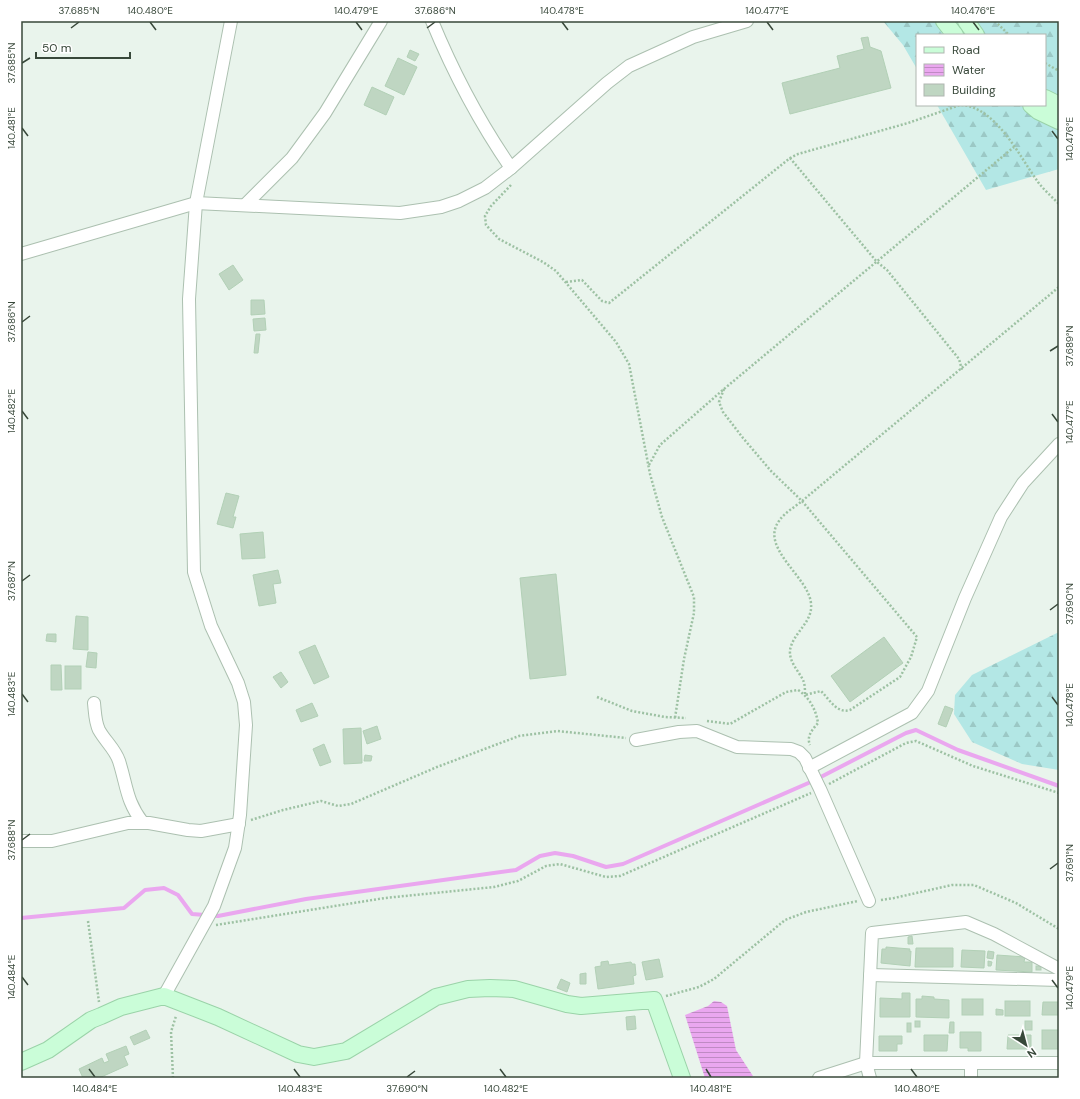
<svg xmlns="http://www.w3.org/2000/svg" width="1080" height="1099" viewBox="0 0 1080 1099" font-family="'DM Sans',sans-serif">
<style>
.forest{fill:url(#forest-firs)}
.water{fill:url(#water-rules)}
.lines{fill:none;stroke-linecap:round;stroke-linejoin:round}
.stream{stroke:#eaa7ef;stroke-width:4}
.building{fill:#bfd6c2;stroke:#b2d0b6}
.street-casing{stroke:#acc0b0;stroke-width:14}
.secondary-casing{stroke:#9ad3a8;stroke-width:18}
.path{stroke:#9dc1a3;stroke-width:2.5;stroke-dasharray:2 2;stroke-linecap:butt}
.street{stroke:#fff;stroke-width:12}
.secondary{stroke:#cafdd8;stroke-width:16}
.ticks{fill:none;stroke:#38483a;stroke-width:1.5}
.neatline{fill:none;stroke:#38483a;stroke-width:1.5}
.ticks-label{font-size:10px;text-anchor:middle;fill:#38483a}
</style>
<defs>
<pattern id="forest-firs" width="22" height="20" patternUnits="userSpaceOnUse"><rect width="22" height="20" fill="#b3e7e5"/><path d="M5 1l3.5 6h-7zM16 11l3.5 6h-7z" fill="#9bc8c5"/></pattern>
<pattern id="water-rules" width="6" height="5" patternUnits="userSpaceOnUse"><rect width="6" height="5" fill="#eaa7ef"/><path d="M0 2.5h6" fill="none" stroke="#bf8ac3"/></pattern>
</defs>
<rect width="100%" height="100%" fill="#e9f4ec"/>
<g class="forest">
<path d="M 883,21 L 1059,21 L 1059,169 L 986,190 L 937,105 L 1045,105 L 1045,35 L 917,35 L 917,69 L 903,45 Z"/>
<path d="M 1059,632 L 1059,770 L 1022,764 L 972,742 L 954,714 L 955,695 L 972,675 Z"/>
</g>
<path class="water" d="M 714,1001 L 721,1002 L 727,1006 L 736,1050 L 753,1076 L 748,1078 L 705,1078 L 685,1015 L 708,1006 Z"/>
<g class="lines">
<path class="stream" d="M 21,918 L 124,908 L 145,890 L 164,888 L 178,895 L 192,914 L 218,916 L 306,899 L 516,870 L 540,856 L 555,853 L 573,856 L 606,867 L 623,864 L 813,781 L 906,733 L 916,730 L 958,750 L 1059,786"/>
</g>
<g class="building">
<path d="M 868,37 L 870,47 L 881,51 L 891,88 L 790,114 L 782,83 L 840,68 L 837,56 L 864,49 L 861,38 Z"/>
<path d="M 410,50 L 419,54 L 415,61 L 407,57 Z"/>
<path d="M 398,58 L 417,67 L 404,95 L 385,86 Z"/>
<path d="M 372,87 L 394,97 L 386,115 L 364,105 Z"/>
<path d="M 233,265 L 243,280 L 229,290 L 219,274 Z"/>
<path d="M 251,300 L 264,300 L 265,314 L 251,315 Z"/>
<path d="M 265,318 L 266,330 L 254,331 L 253,319 Z"/>
<path d="M 256,334 L 260,334 L 258,353 L 254,353 Z"/>
<path d="M 226,493 L 239,496 L 233,517 L 236,517 L 233,528 L 217,524 Z"/>
<path d="M 263,532 L 265,558 L 242,559 L 240,534 Z"/>
<path d="M 278,570 L 281,583 L 273,584 L 276,603 L 259,606 L 253,575 Z"/>
<path d="M 556,574 L 566,675 L 530,679 L 520,578 Z"/>
<path d="M 76,616 L 88,617 L 88,650 L 73,649 Z"/>
<path d="M 47,634 L 56,634 L 56,642 L 46,641 Z"/>
<path d="M 884,637 L 903,663 L 850,702 L 831,676 Z"/>
<path d="M 315,645 L 329,677 L 314,684 L 299,652 Z"/>
<path d="M 88,652 L 97,653 L 96,668 L 86,667 Z"/>
<path d="M 51,665 L 61,665 L 62,690 L 51,690 Z"/>
<rect x="65" y="666" width="16" height="23"/>
<path d="M 281,672 L 288,682 L 281,688 L 273,677 Z"/>
<path d="M 312,703 L 318,716 L 301,722 L 296,710 Z"/>
<path d="M 945,706 L 953,709 L 946,727 L 938,724 Z"/>
<path d="M 377,726 L 381,739 L 367,744 L 363,731 Z"/>
<path d="M 361,728 L 362,763 L 344,764 L 343,729 Z"/>
<path d="M 324,744 L 331,762 L 320,766 L 313,749 Z"/>
<path d="M 365,755 L 372,756 L 371,761 L 364,761 Z"/>
<path d="M 912,936 L 913,944 L 908,944 L 908,937 Z"/>
<path d="M 886,947 L 910,949 L 909,951 L 911,951 L 910,966 L 881,963 L 882,949 L 886,949 Z"/>
<path d="M 916,948 L 953,948 L 953,967 L 915,967 Z"/>
<path d="M 962,950 L 985,951 L 984,968 L 961,967 Z"/>
<path d="M 988,951 L 994,952 L 993,959 L 987,958 Z"/>
<path d="M 997,955 L 1025,957 L 1024,962 L 1032,962 L 1032,972 L 996,970 Z"/>
<path d="M 659,959 L 663,977 L 646,980 L 642,962 Z"/>
<path d="M 608,961 L 609,965 L 631,962 L 632,964 L 635,964 L 636,975 L 633,976 L 634,984 L 598,989 L 595,967 L 601,966 L 601,962 Z"/>
<path d="M 988,961 L 992,962 L 991,966 L 988,966 Z"/>
<rect x="1036" y="966" width="5" height="4"/>
<path d="M 586,973 L 586,984 L 580,984 L 580,974 Z"/>
<path d="M 561,979 L 570,983 L 567,992 L 557,988 Z"/>
<path d="M 902,993 L 910,993 L 910,1017 L 880,1017 L 880,998 L 902,999 Z"/>
<path d="M 922,996 L 934,997 L 934,999 L 949,1000 L 949,1018 L 916,1017 L 916,999 L 922,999 Z"/>
<rect x="962" y="999" width="21" height="16"/>
<rect x="1005" y="1001" width="25" height="15"/>
<path d="M 1043,1002 L 1059,1002 L 1059,1015 L 1042,1015 Z"/>
<path d="M 996,1009 L 1003,1010 L 1003,1015 L 996,1015 Z"/>
<path d="M 635,1016 L 636,1029 L 627,1030 L 626,1017 Z"/>
<rect x="915" y="1021" width="5" height="6"/>
<rect x="1025" y="1021" width="7" height="9"/>
<path d="M 950,1022 L 954,1022 L 954,1033 L 949,1033 Z"/>
<rect x="907" y="1023" width="4" height="9"/>
<path d="M 146,1030 L 150,1038 L 134,1045 L 130,1037 Z"/>
<rect x="1042" y="1030" width="17" height="19"/>
<path d="M 960,1032 L 981,1032 L 981,1051 L 968,1051 L 968,1048 L 960,1048 Z"/>
<path d="M 924,1035 L 948,1035 L 947,1051 L 924,1051 Z"/>
<path d="M 1008,1035 L 1031,1035 L 1031,1049 L 1007,1049 Z"/>
<path d="M 879,1036 L 902,1036 L 902,1044 L 897,1044 L 897,1051 L 879,1051 Z"/>
<path d="M 126,1046 L 129,1054 L 124,1056 L 128,1065 L 99,1078 L 83,1078 L 79,1069 L 102,1058 L 104,1063 L 109,1061 L 106,1054 Z"/>
</g>
<g class="lines">
<g class="street-casing">
<g id="street">
<path d="M 432,21 C 453,72 480,123 511,168"/>
<path d="M 245,205 L 292,158 L 325,113 L 381,21"/>
<path d="M 21,254 L 196,203 L 400,213 L 441,207 L 459,201 L 485,188 L 511,168 L 607,83 L 629,66 L 693,37 L 747,21"/>
<path d="M 94,703 C 95,712 95,722 99,730 C 105,741 115,749 119,761 C 127,786 126,801 143,823"/>
<path d="M 636,740 L 679,732 L 697,731 L 737,747 L 791,749 L 799,752 L 805,758 L 820,789 L 869,901"/>
<path d="M 809,768 L 912,713 L 928,691 L 965,598 L 1001,517 L 1023,483 L 1059,444"/>
<path d="M 21,841 L 52,841 L 128,823 L 149,823 L 188,830 L 201,831 L 239,824"/>
<path d="M 870,975 L 1059,980"/>
<path d="M 164,996 L 214,906 L 235,848 L 240,815 L 246,725 L 244,702 L 238,683 L 211,626 L 194,572 L 189,299 L 196,203 L 231,21"/>
<path d="M 819,1078 L 866,1063 L 1059,1063"/>
<path d="M 870,1078 L 866,1063 L 872,933 L 966,922 L 994,934 L 1059,969"/>
<path d="M 971,1078 L 971,1063"/>
</g>
</g>
<g class="secondary-casing">
<g id="secondary">
<path d="M 944,21 L 955,35"/>
<path d="M 966,21 L 976,35"/>
<path d="M 1045,98 L 1059,105"/>
<path d="M 1031,105 L 1038,111 L 1059,121"/>
<path d="M 21,1062 L 48,1050 L 91,1020 L 101,1016 L 121,1007 L 164,996 L 218,1017 L 298,1054 L 314,1057 L 346,1051 L 436,997 L 468,989 L 490,988 L 514,989 L 567,1004 L 581,1006 L 654,1000 L 682,1078"/>
</g>
</g>
<g class="path">
<path d="M 995,21 L 1009,35"/>
<path d="M 1045,63 L 1059,71"/>
<path d="M 790,158 L 877,262 L 887,270 L 959,359 L 962,370"/>
<path d="M 511,185 L 491,206 L 485,216 L 486,225 L 499,239 L 543,262 L 556,271 L 616,342 L 629,364 L 650,474 L 662,517 L 694,597 L 694,613 L 684,659 L 675,718"/>
<path d="M 566,282 L 582,280 L 602,301 L 609,303 L 790,158 L 798,154 L 908,123 L 960,105 C 996,106 1019,156 1038,182 C 1044,190 1052,197 1059,204"/>
<path d="M 724,389 L 719,402 L 723,412 L 743,438 L 771,471 L 802,501 L 917,637 L 911,657 L 900,677 L 850,710 C 837,714 830,700 821,691 L 805,695 C 805,690 805,684 803,680 C 798,670 789,662 790,650 C 793,633 813,622 811,604 C 810,578 759,548 779,521 C 784,513 795,507 802,501 L 1059,287"/>
<path d="M 649,465 L 660,445 L 724,389 L 1014,147"/>
<path d="M 597,697 L 632,711 L 665,717 L 686,718"/>
<path d="M 707,721 L 730,724 L 786,692 L 798,690 C 810,698 816,710 818,723 C 813,729 806,736 810,745"/>
<path d="M 829,784 L 906,743 L 916,741 L 973,766 L 1059,793"/>
<path d="M 251,820 L 283,810 L 321,801 L 338,806 L 351,804 L 437,767 L 519,736 L 557,731 L 626,738"/>
<path d="M 881,900 L 894,898 L 952,885 L 974,885 L 1016,903 L 1059,929"/>
<path d="M 88,921 L 99,1002"/>
<path d="M 216,925 L 385,898 L 494,887 L 518,881 L 546,866 L 560,864 L 606,877 L 620,876 L 811,793"/>
<path d="M 666,996 L 699,987 L 714,979 L 785,920 L 806,912 L 858,901"/>
<path d="M 173,1078 L 171,1032 L 176,1016"/>
</g>
<use href="#street" class="street"/>
<use href="#secondary" class="secondary"/>
</g>
<path class="ticks" d="M 150,22 L 156,30M 356,22 L 362,30M 562,22 L 568,30M 767,22 L 773,30M 973,22 L 979,30M 71,28 L 79,22M 427,28 L 435,22M 22,63 L 30,58M 22,128 L 28,136M 1052,131 L 1058,139M 22,322 L 30,316M 1050,351 L 1058,346M 22,411 L 28,419M 1052,414 L 1058,422M 22,581 L 30,575M 1050,610 L 1058,604M 22,694 L 28,702M 1052,697 L 1058,705M 22,840 L 30,834M 1050,869 L 1058,863M 22,977 L 28,985M 1052,980 L 1058,988M 89,1069 L 95,1077M 294,1069 L 300,1077M 500,1069 L 506,1077M 706,1069 L 711,1077M 911,1069 L 917,1077M 407,1077 L 415,1071"/>
<rect width="1080" height="1099" fill="none" stroke="#ffffff" stroke-width="44"/>
<rect x="916" y="34" width="130" height="72" fill="#ffffff" stroke="#afb6b0"/>
<rect x="924" y="47" width="20" height="6" fill="#cafdd8" stroke="#afb6b0"/>
<text x="952" y="54" font-size="12" fill="#38483a">Road</text>
<rect x="924" y="64" width="20" height="12" fill="url(#water-rules)" stroke="#afb6b0"/>
<text x="952" y="74" font-size="12" fill="#38483a">Water</text>
<rect x="924" y="84" width="20" height="12" fill="#bfd6c2" stroke="#afb6b0"/>
<text x="952" y="94" font-size="12" fill="#38483a">Building</text>
<g transform="translate(1026 1045) rotate(144)" stroke="#ffffff" stroke-width="3" paint-order="stroke">
<path d="M0-3L7 15L0 10L-7 15Z" fill="#38483a"/>
<text y="-6" font-size="11" font-weight="bold" text-anchor="middle" fill="#38483a">N</text>
</g>
<path d="M36 52v6h94v-6" fill="none" stroke="#38483a" stroke-width="2"/>
<text x="42" y="52" font-size="12" fill="#38483a" stroke="#ffffff" stroke-width="3" paint-order="stroke">50 m</text>
<rect x="22" y="22" width="1036" height="1055" class="neatline"/>
<g class="ticks-label">
<text x="79" y="14">37.685°N</text>
<text x="150" y="14">140.480°E</text>
<text x="356" y="14">140.479°E</text>
<text x="435" y="14">37.686°N</text>
<text x="562" y="14">140.478°E</text>
<text x="767" y="14">140.477°E</text>
<text x="973" y="14">140.476°E</text>
<text transform="translate(11 63) rotate(-90)" y="4">37.685°N</text>
<text transform="translate(11 128) rotate(-90)" y="4">140.481°E</text>
<text transform="translate(1069 139) rotate(-90)" y="4">140.476°E</text>
<text transform="translate(11 322) rotate(-90)" y="4">37.686°N</text>
<text transform="translate(1069 346) rotate(-90)" y="4">37.689°N</text>
<text transform="translate(11 411) rotate(-90)" y="4">140.482°E</text>
<text transform="translate(1069 422) rotate(-90)" y="4">140.477°E</text>
<text transform="translate(11 581) rotate(-90)" y="4">37.687°N</text>
<text transform="translate(1069 604) rotate(-90)" y="4">37.690°N</text>
<text transform="translate(11 694) rotate(-90)" y="4">140.483°E</text>
<text transform="translate(1069 705) rotate(-90)" y="4">140.478°E</text>
<text transform="translate(11 840) rotate(-90)" y="4">37.688°N</text>
<text transform="translate(1069 863) rotate(-90)" y="4">37.691°N</text>
<text transform="translate(11 977) rotate(-90)" y="4">140.484°E</text>
<text transform="translate(1069 988) rotate(-90)" y="4">140.479°E</text>
<text x="95" y="1092">140.484°E</text>
<text x="300" y="1092">140.483°E</text>
<text x="407" y="1092">37.690°N</text>
<text x="506" y="1092">140.482°E</text>
<text x="711" y="1092">140.481°E</text>
<text x="917" y="1092">140.480°E</text>
</g>
</svg>
